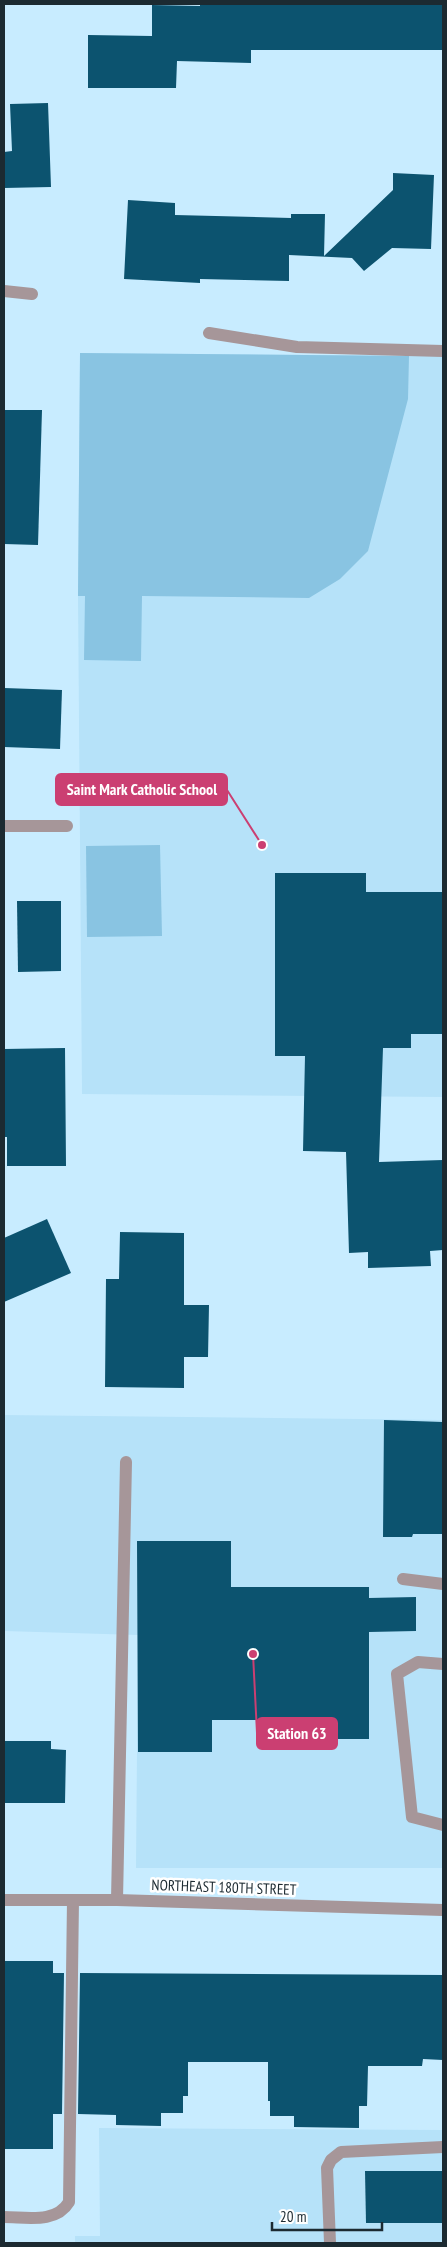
<svg xmlns="http://www.w3.org/2000/svg" width="447" height="2247" viewBox="0 0 447 2247" font-family="'PT Sans Narrow',sans-serif">
<style>
.built{fill:#b6e2f9}
.green{fill:#89c4e2}
.building{fill:#0c536f}
.lines{fill:none;stroke-linecap:round;stroke-linejoin:round}
.service{stroke:#a69699;stroke-width:12}
.minor{stroke:#a69699;stroke-width:12}
.tertiary{stroke:#a69699;stroke-width:12}
.labels{text-anchor:middle;dominant-baseline:central;stroke-width:5;stroke-linejoin:round;paint-order:stroke}
.street-label{font-size:15px;fill:#1c2a31;stroke:#fff}
.leader{fill:none;stroke:#cb3f72;stroke-width:2}
.callout-dot{fill:#cb3f72;stroke:#fff;stroke-width:2}
.callout{fill:#cb3f72;stroke:#cb3f72;stroke-width:2}
.callout-label{font-size:16px;text-anchor:middle;font-weight:bold;fill:#fff}
</style>
<rect width="100%" height="100%" fill="#c8ecff"/>
<g class="built">
<path d="M 80,353 L 443,356 L 443,1097 L 82,1094 L 78,596 Z"/>
<path d="M 4,1415 L 443,1420 L 443,1868 L 136,1868 L 138,1635 L 4,1631 Z"/>
<path d="M 99,2128 L 443,2130 L 443,2243 L 75,2243 L 75,2236 L 100,2236 Z"/>
</g>
<g class="green">
<path d="M 80,353 L 409,356 L 408,399 L 368,551 L 340,579 L 309,598 L 142,596 L 141,661 L 84,660 L 85,596 L 78,596 Z"/>
<path d="M 160,845 L 162,936 L 87,937 L 86,846 Z"/>
</g>
<g class="building">
<path d="M 200,4 L 443,4 L 443,50 L 251,50 L 251,63 L 177,61 L 176,88 L 88,88 L 88,35 L 152,36 L 152,5 L 200,6 Z"/>
<path d="M 48,103 L 51,187 L 4,188 L 4,152 L 12,151 L 10,104 Z"/>
<path d="M 393,173 L 434,175 L 431,249 L 392,248 L 364,271 L 352,258 L 289,255 L 289,281 L 200,279 L 200,283 L 124,279 L 128,200 L 175,203 L 175,215 L 291,218 L 291,214 L 325,214 L 324,256 L 393,190 Z"/>
<path d="M 4,410 L 42,410 L 38,545 L 4,544 Z"/>
<path d="M 4,688 L 62,690 L 60,749 L 4,747 Z"/>
<path d="M 275,873 L 366,873 L 366,892 L 443,892 L 443,1034 L 411,1034 L 411,1048 L 383,1048 L 379,1162 L 443,1160 L 443,1250 L 430,1251 L 431,1266 L 368,1268 L 368,1252 L 349,1253 L 346,1152 L 303,1151 L 305,1056 L 275,1056 Z"/>
<path d="M 17,901 L 61,901 L 61,971 L 18,972 Z"/>
<path d="M 65,1048 L 66,1166 L 7,1166 L 7,1137 L 4,1137 L 4,1049 Z"/>
<path d="M 47,1219 L 71,1273 L 4,1302 L 4,1238 Z"/>
<path d="M 120,1232 L 184,1233 L 184,1305 L 209,1305 L 208,1357 L 184,1357 L 184,1388 L 105,1387 L 106,1279 L 119,1279 Z"/>
<path d="M 384,1420 L 443,1422 L 443,1534 L 413,1534 L 412,1537 L 383,1537 Z"/>
<path d="M 137,1541 L 231,1541 L 231,1587 L 369,1587 L 369,1598 L 416,1597 L 416,1631 L 369,1632 L 369,1739 L 336,1739 L 335,1720 L 212,1720 L 212,1752 L 138,1752 Z"/>
<path d="M 4,1741 L 51,1741 L 51,1749 L 66,1750 L 65,1803 L 4,1803 Z"/>
<path d="M 4,1961 L 53,1961 L 53,1973 L 64,1973 L 62,2114 L 53,2114 L 53,2149 L 4,2149 Z"/>
<path d="M 80,1973 L 443,1975 L 443,2060 L 423,2059 L 422,2066 L 368,2066 L 367,2106 L 359,2106 L 359,2128 L 294,2127 L 294,2116 L 270,2116 L 270,2101 L 268,2101 L 268,2062 L 188,2062 L 188,2096 L 183,2096 L 183,2113 L 161,2113 L 161,2126 L 116,2125 L 116,2115 L 78,2114 Z"/>
<path d="M 365,2171 L 443,2171 L 443,2223 L 366,2223 Z"/>
</g>
<g class="lines">
<g class="service">
<path d="M 209,333 L 297,347 L 443,351"/>
<path d="M 403,1579 L 443,1584"/>
<path d="M 443,1664 L 418,1662 L 397,1674 L 412,1817 L 443,1825"/>
<path d="M 117,1900 L 126,1462"/>
<path d="M 4,2217 C 26,2217 56,2224 69,2202 L 73,1900"/>
<path d="M 330,2243 L 327,2168 L 331,2160 L 341,2152 L 443,2147"/>
</g>
<g class="minor">
<path d="M 4,291 L 32,294"/>
<path d="M 4,826 L 67,826"/>
</g>
<path class="tertiary" d="M 4,1900 L 117,1900 L 443,1910"/>
</g>
<g class="labels">
<g class="street-label">
<text transform="translate(224 1887) rotate(2)">NORTHEAST 180TH STREET</text>
</g>
</g>
<path class="leader" d="M262 845L227 790M253 1654L257 1733"/>
<g class="callout-dot">
<circle cx="262" cy="845" r="5"/>
<circle cx="253" cy="1654" r="5"/>
</g>
<g class="callout">
<rect x="56" y="774" width="171" height="31" rx="5"/>
<rect x="257" y="1718" width="80" height="31" rx="5"/>
</g>
<g class="callout-label">
<text x="142" y="795">Saint Mark Catholic School</text>
<text x="297" y="1739">Station 63</text>
</g>
<rect width="447" height="2247" fill="none" stroke="#1c2a31" stroke-width="10"/>
<path d="M272 2222v8h110v-8" fill="none" stroke="#1c2a31" stroke-width="2.5"/>
<text x="280" y="2222" font-size="15" fill="#1c2a31" stroke="#ffffff" stroke-width="4" paint-order="stroke">20 m</text>
</svg>
